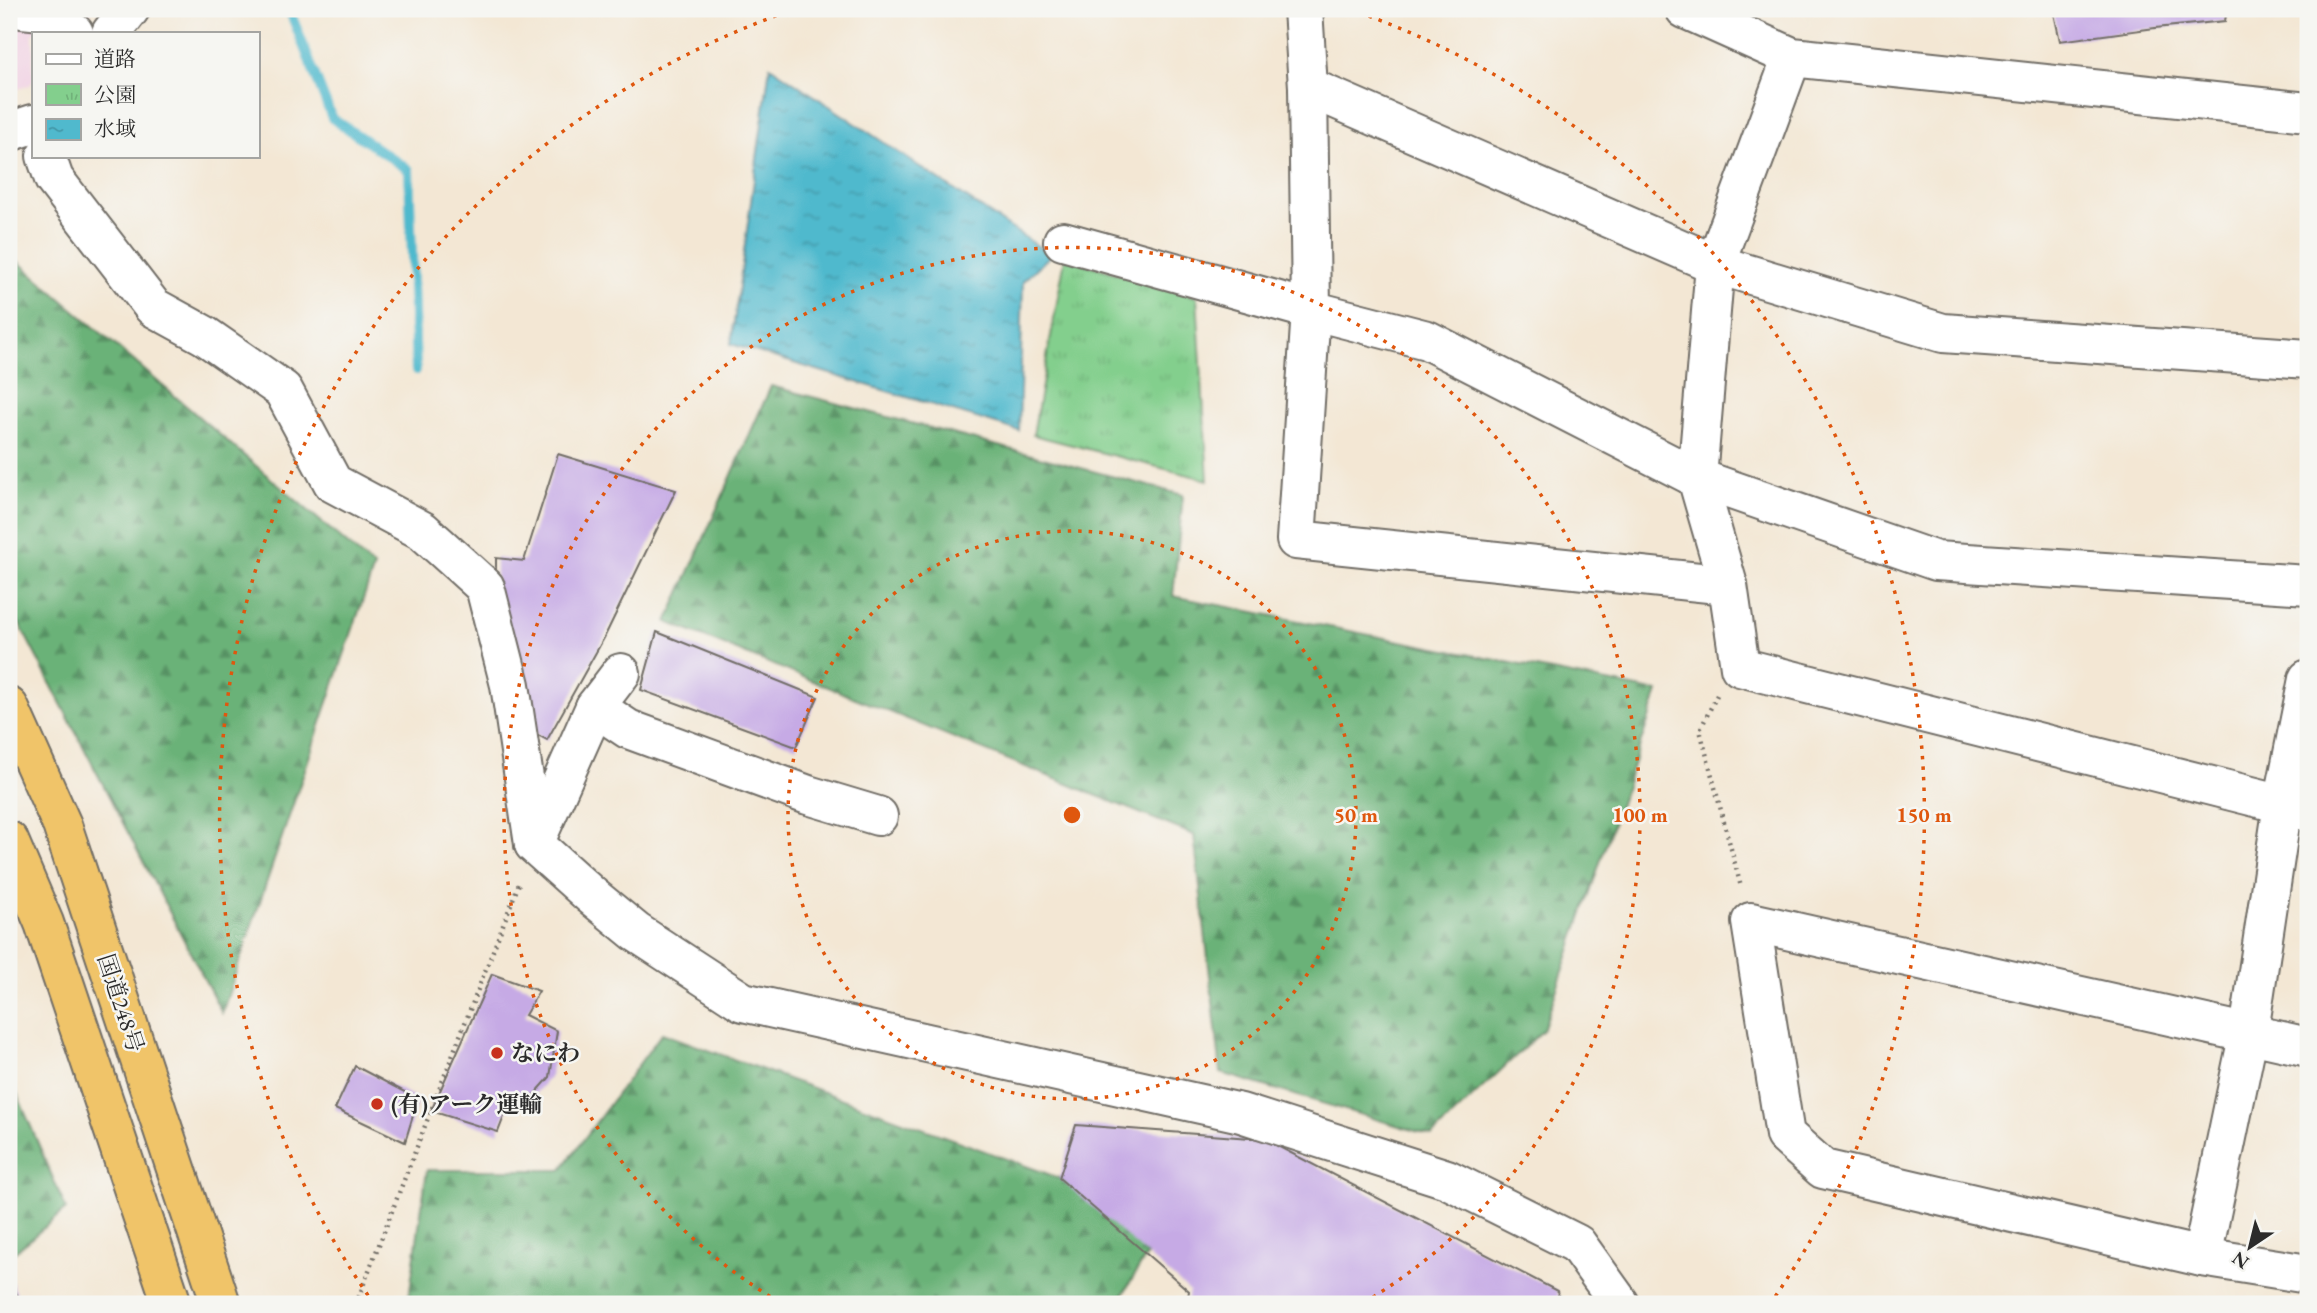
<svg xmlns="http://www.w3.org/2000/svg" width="2317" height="1313" viewBox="0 0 2317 1313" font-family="'EB Garamond','Noto Serif JP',serif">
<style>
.built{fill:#f1d0e3}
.forest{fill:url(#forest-firs);stroke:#4a6e52;stroke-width:2}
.park{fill:url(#park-tufts);stroke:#577d5c;stroke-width:2}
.water{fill:url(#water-ripples);stroke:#3e727c;stroke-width:2}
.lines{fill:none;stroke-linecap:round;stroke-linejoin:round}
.stream{stroke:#50b9cd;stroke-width:10}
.building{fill:#c6aae5}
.minor-casing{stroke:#716d66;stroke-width:42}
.highway-casing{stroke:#716d66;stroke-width:42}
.path{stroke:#716d66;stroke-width:4.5;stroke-dasharray:2 5;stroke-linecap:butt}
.minor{stroke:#fff;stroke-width:38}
.highway{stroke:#f0c469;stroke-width:38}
.ring{fill:none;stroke:#df570e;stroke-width:3.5;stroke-dasharray:3.5 7}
.poi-dot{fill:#c8321e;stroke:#f6f6f2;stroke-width:2.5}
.labels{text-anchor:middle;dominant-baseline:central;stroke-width:5;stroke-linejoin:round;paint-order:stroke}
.street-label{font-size:23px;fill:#2b2b2b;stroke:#f6f6f2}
.poi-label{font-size:23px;font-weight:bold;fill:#2b2b2b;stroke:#f6f6f2;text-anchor:start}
.centre{fill:#df570e;stroke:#f6f6f2;stroke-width:3.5}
.ring-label{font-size:21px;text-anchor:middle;font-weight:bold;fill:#df570e;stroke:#f6f6f2;stroke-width:5;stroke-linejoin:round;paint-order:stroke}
</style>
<defs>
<pattern id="forest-firs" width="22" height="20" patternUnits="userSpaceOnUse" patternTransform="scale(1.75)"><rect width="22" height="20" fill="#6ab278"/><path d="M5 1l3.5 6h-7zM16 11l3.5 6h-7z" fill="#579163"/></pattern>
<pattern id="park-tufts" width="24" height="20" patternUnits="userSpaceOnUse" patternTransform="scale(1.75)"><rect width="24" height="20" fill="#83cf8d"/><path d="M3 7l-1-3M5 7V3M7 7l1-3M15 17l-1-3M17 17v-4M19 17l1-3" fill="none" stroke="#71b27a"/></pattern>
<pattern id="water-ripples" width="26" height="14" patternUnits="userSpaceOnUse" patternTransform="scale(1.75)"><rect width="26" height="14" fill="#50b9cd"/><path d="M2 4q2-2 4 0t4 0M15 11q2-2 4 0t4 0" fill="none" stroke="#4397a7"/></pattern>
</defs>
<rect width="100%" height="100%" fill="#f6f6f2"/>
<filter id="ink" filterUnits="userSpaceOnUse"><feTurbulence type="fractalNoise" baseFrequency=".0143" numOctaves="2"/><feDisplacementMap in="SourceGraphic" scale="14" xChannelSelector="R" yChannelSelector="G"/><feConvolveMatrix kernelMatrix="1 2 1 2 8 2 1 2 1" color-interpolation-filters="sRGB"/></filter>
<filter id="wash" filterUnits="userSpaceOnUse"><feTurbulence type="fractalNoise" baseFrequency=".00686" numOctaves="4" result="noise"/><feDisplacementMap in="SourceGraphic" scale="28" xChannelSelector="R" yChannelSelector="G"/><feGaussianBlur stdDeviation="1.57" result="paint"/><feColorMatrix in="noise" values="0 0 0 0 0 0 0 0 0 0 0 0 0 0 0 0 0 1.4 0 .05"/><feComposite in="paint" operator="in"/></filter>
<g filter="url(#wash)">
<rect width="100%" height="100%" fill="#f3e7d4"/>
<path class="built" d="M 9,9 L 94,9 L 73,33 L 33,33 L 33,81 L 30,85 L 9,92 Z"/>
<g class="forest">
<path d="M 9,254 L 374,567 L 222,1013 L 9,604 Z"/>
<path d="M 771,386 L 1183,495 L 1173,596 L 1658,692 L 1543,1030 L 1432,1136 L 1221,1073 L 1194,835 L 667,622 Z"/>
<path d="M 662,1033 L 1059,1178 L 1156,1240 L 1117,1304 L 408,1304 L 427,1170 L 561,1170 Z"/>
<path d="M 9,1075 L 66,1209 L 9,1257 Z"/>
</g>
<path class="park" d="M 1065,258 L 1197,297 L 1208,480 L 1033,435 Z"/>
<path class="water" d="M 770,66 L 1051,255 L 1023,281 L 1019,431 L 731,344 Z"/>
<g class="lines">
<path class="stream" d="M 289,9 L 332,118 L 409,170 L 416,370"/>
</g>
<g id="blocks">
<g class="building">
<path d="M 2053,9 L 2227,9 L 2225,21 L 2155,28 L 2060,41 Z"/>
<path d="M 558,454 L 676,490 L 604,638 L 547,740 L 521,726 L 496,607 L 496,558 L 524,561 Z"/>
<path d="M 657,632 L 818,697 L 796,747 L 641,690 Z"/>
<path d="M 492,974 L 539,991 L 525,1015 L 557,1031 L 550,1077 L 527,1103 L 512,1096 L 498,1132 L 431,1111 Z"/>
<path d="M 355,1066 L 418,1099 L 405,1142 L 335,1109 Z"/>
<path d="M 1076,1125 L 1264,1139 L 1557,1291 L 1561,1304 L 1187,1304 L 1189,1291 L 1059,1178 Z"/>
<path d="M 9,1275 L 21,1304 L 9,1304 Z"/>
</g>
</g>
</g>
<g filter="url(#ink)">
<use href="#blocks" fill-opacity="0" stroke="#716d66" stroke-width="2"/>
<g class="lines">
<g class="minor-casing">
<g id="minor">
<path d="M 22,9 L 42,11 L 74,33"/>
<path d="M 1303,9 L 1308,87 L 1311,310 L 1427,340 L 1697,478 L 1936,561 L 2308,585"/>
<path d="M 1685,9 L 1792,57 L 2308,112"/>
<path d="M 111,33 L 130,9"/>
<path d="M 1792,57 L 1715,264 L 1697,478 L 1728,585 L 1740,667 L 2283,804 L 2308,812"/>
<path d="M 1308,87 L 1715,264 L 1943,333 L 2308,359"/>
<path d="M 9,132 L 33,124"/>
<path d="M 46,156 L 54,179 L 153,307 L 204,335 L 283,390 L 333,483 L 423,531 L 485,587 L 510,685 L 534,844 L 592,896 L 636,932 L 743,1002 L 1241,1113 L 1447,1179 L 1577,1244 L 1620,1304"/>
<path d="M 1063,241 L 1311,310 L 1296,540 L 1728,585"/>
<path d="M 595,707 L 628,729 L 808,795 L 878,816"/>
<path d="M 534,844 L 595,707 L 621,673"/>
<path d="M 2308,1047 L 1751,922 L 1785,1135 L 1823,1169 L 2202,1257 L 2308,1274"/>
<path d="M 2202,1257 L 2249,1032 L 2283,804 L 2308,679"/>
</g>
</g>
<g class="highway-casing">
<g id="highway">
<path d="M 9,707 L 62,825 L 221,1304"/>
<path d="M 9,841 L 44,923 L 172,1304"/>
</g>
</g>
<g class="path">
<path d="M 1717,695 L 1700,730 L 1741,887"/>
<path d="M 356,1304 L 520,881"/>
</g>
<use href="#minor" class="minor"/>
<use href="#highway" class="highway"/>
</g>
</g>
<g class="ring">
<circle cx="1072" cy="815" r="284"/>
<path d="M779 1302A568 568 0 1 1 1365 1302"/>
<path d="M374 1304A852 852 0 0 1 795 9M1349 9A852 852 0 0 1 1770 1304"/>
</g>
<g class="poi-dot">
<circle cx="497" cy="1053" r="7"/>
<circle cx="377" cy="1104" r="7"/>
</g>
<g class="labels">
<g class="street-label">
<text transform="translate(121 1003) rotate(72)">国道248号</text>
</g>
<g class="poi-label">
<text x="511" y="1053">なにわ</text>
<text x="391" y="1104">(有)アーク運輸</text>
</g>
</g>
<circle cx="1072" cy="815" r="10" class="centre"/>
<g class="ring-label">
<text x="1356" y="822">50 m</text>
<text x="1640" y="822">100 m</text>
<text x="1924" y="822">150 m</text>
</g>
<rect width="2317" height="1313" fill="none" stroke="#f6f6f2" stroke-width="35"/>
<rect x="32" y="32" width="228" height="126" fill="#f6f6f2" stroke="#a5a5a2" stroke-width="2"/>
<rect x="46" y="54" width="35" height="10" fill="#ffffff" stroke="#a5a5a2" stroke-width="2"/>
<text x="94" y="66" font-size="21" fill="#2b2b2b">道路</text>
<rect x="46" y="84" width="35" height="21" fill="url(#park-tufts)" stroke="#a5a5a2" stroke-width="2"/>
<text x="94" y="102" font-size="21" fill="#2b2b2b">公園</text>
<rect x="46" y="119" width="35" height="21" fill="url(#water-ripples)" stroke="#a5a5a2" stroke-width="2"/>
<text x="94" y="136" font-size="21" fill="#2b2b2b">水域</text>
<g transform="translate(2250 1247) rotate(215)" stroke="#f6f6f2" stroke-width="5" paint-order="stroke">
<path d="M0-5L12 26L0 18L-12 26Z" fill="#2b2b2b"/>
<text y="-10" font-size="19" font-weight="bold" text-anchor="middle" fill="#2b2b2b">N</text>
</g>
</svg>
